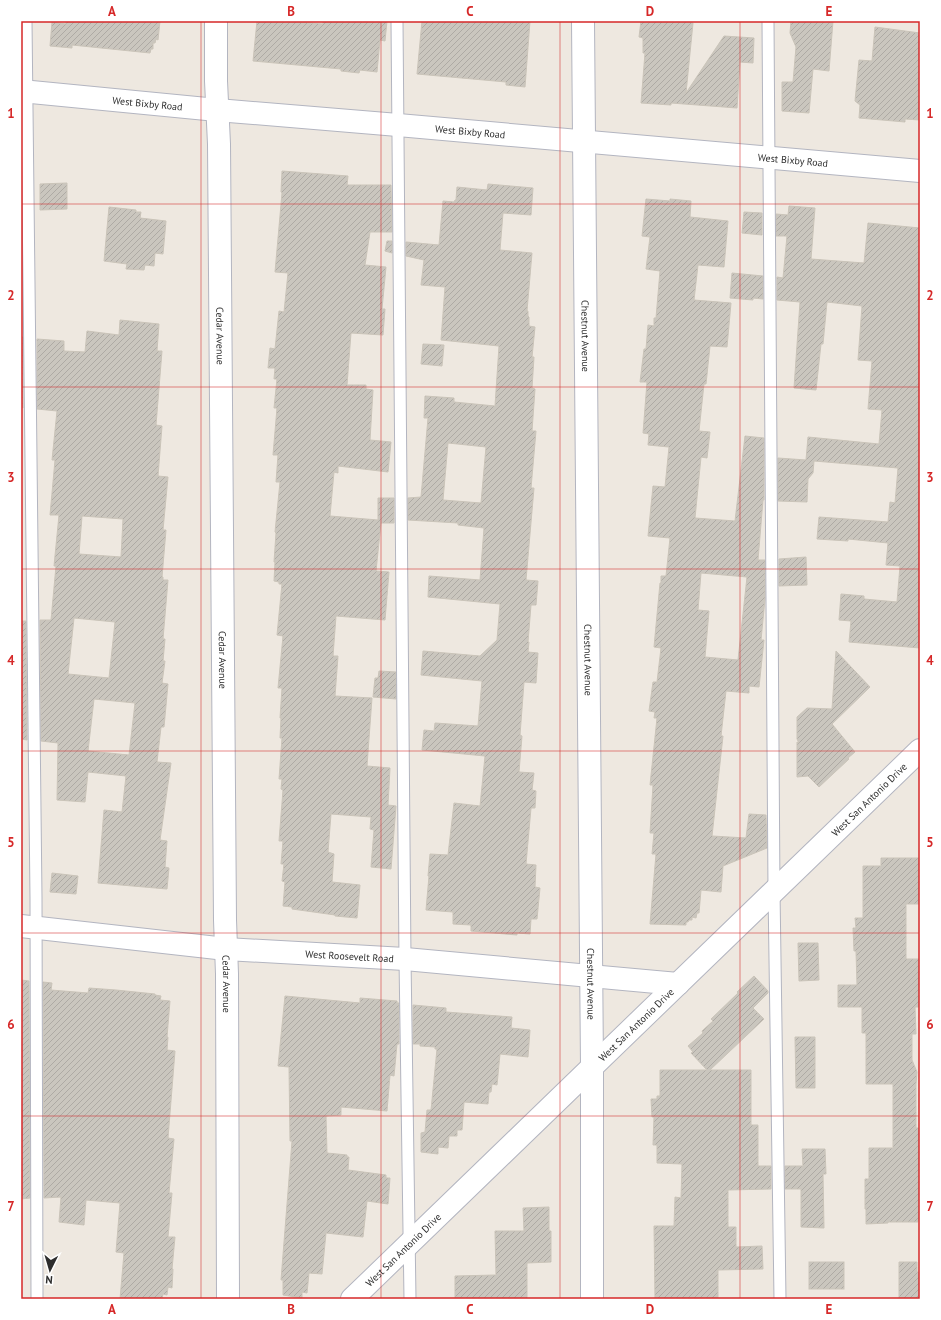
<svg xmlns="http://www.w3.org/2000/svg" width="941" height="1320" viewBox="0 0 941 1320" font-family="'PT Sans',sans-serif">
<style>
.building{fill:url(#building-hatch);stroke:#cac4b9;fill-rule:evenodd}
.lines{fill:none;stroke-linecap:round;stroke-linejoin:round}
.lane-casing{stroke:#b3b5c0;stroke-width:13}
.street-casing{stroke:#b3b5c0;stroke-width:24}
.secondary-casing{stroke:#b3b5c0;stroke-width:24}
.lane{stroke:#fff;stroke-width:11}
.street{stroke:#fff;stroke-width:22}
.secondary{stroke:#fff;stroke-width:22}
.grid{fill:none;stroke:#d62828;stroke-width:1;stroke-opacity:0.55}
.labels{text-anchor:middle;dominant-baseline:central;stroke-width:3;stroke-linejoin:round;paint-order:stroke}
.street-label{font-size:10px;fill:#2d2d2d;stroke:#fff}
.neatline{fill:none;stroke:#d62828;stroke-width:1.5}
.grid-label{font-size:13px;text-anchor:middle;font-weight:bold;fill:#d62828}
</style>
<defs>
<pattern id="building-hatch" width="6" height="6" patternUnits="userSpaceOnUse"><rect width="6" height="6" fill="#cac6be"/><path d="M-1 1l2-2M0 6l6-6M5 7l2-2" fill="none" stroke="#aeaaa4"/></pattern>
</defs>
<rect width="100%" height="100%" fill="#eee8e0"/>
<g class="building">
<path d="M 66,21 L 160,21 L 158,40 L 156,39 L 155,43 L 153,43 L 153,49 L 151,49 L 150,53 L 72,45 L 72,48 L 50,46 L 52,22 L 66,24 Z"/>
<path d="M 257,21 L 289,21 L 323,24 L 323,21 L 387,21 L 385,41 L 380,40 L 377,72 L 360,70 L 359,73 L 341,71 L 341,69 L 253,61 Z"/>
<path d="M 422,21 L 530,21 L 525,87 L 506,85 L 506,82 L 417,74 Z"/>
<path d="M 641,21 L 688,21 L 688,22 L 693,23 L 686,93 L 724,36 L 754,38 L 753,63 L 740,62 L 737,108 L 671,103 L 671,105 L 641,103 L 645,53 L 643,53 L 643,38 L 639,37 Z"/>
<path d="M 791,21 L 833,21 L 829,71 L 813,69 L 809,113 L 782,111 L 782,82 L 793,82 L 796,47 L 790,33 Z"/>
<path d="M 875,27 L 920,33 L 920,120 L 905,119 L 905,122 L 859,118 L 860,105 L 855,101 L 859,60 L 872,61 Z"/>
<path d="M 282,171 L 348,176 L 347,185 L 391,185 L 392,232 L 370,232 L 365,265 L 386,267 L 382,309 L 385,309 L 383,335 L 351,333 L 347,385 L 366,385 L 366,389 L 373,390 L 370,440 L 391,442 L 388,472 L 338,466 L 338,473 L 334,472 L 330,516 L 378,520 L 378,498 L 394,498 L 394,523 L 381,523 L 376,571 L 389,572 L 385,620 L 336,616 L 333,656 L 338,656 L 335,696 L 372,698 L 367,766 L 390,768 L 388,805 L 396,806 L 391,869 L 371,867 L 374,830 L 370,829 L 371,817 L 331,814 L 328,852 L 334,854 L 332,882 L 360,885 L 357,918 L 335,916 L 335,915 L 292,909 L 292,907 L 283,906 L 285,882 L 282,881 L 284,864 L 281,864 L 283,841 L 279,841 L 283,790 L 281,789 L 282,779 L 279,779 L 282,738 L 280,738 L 281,718 L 280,718 L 282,688 L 278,688 L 283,636 L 277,635 L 282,584 L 279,584 L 279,582 L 274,581 L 275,562 L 274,562 L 276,533 L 275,532 L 280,482 L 276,482 L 278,455 L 273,455 L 277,408 L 274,408 L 277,379 L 274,379 L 275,368 L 268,368 L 270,348 L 275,349 L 279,311 L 284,312 L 288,273 L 275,272 L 282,193 L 281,192 Z"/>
<path d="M 67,183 L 67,209 L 40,210 L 40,184 Z"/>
<path d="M 488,184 L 533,188 L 531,215 L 503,213 L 500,250 L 532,253 L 527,311 L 528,311 L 528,316 L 529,317 L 529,326 L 535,327 L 532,357 L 534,357 L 532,388 L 535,389 L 532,431 L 536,431 L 531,488 L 534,488 L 526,580 L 538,581 L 536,605 L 531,605 L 528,642 L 529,642 L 528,652 L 538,653 L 536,683 L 524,682 L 520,735 L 522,736 L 519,772 L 534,773 L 532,790 L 536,791 L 535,808 L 531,808 L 526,864 L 536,865 L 535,887 L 540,888 L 537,919 L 531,919 L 530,934 L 517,933 L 517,935 L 471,931 L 471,925 L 453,924 L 453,912 L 426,910 L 429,876 L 428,876 L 430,854 L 448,855 L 454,803 L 480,806 L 485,756 L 422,750 L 424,730 L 434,731 L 435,723 L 478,726 L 482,681 L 421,675 L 423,651 L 480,656 L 497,640 L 500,604 L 428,597 L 429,576 L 480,580 L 484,528 L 458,525 L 458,523 L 408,520 L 408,498 L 421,497 L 428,418 L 424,418 L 425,396 L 454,398 L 454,402 L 495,406 L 499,346 L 441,340 L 445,287 L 421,285 L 424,260 L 406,256 L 406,242 L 439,245 L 443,201 L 454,202 L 455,200 L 456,200 L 457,187 L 487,190 ZM 448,443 L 486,447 L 481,503 L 443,500 Z"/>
<path d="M 646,199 L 670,201 L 670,199 L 691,201 L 690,217 L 728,221 L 724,267 L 698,265 L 694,300 L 731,303 L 727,347 L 710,346 L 706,384 L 704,384 L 699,431 L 710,432 L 707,458 L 701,457 L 695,518 L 735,521 L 745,436 L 764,438 L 764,500 L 763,500 L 758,560 L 765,560 L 765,599 L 761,640 L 764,640 L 759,687 L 749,686 L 749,693 L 726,691 L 721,736 L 723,736 L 712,836 L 746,838 L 749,814 L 766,815 L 767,848 L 723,866 L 721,892 L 701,890 L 699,913 L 697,913 L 696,918 L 692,917 L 692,920 L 689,920 L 688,922 L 686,922 L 686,925 L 650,924 L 656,854 L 652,854 L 654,833 L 650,833 L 653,785 L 650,785 L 657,718 L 654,718 L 655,712 L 649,711 L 653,682 L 657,682 L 661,648 L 654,647 L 660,583 L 661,583 L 661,576 L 666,576 L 670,538 L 648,536 L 653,486 L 665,487 L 669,447 L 648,445 L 649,434 L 643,433 L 647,382 L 640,382 L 644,349 L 646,349 L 648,325 L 654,326 L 654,318 L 656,318 L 660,271 L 646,269 L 650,237 L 642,236 ZM 701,573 L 747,577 L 738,660 L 705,657 L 709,611 L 698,610 Z"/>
<path d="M 789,206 L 815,208 L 811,259 L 864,263 L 868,223 L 920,228 L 920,648 L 849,642 L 851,621 L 839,620 L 841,594 L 864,596 L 864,599 L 897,602 L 900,566 L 886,565 L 888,543 L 848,539 L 848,541 L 817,539 L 819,517 L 888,522 L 890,502 L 895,503 L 898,468 L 814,461 L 813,473 L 808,479 L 807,502 L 778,501 L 778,458 L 806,460 L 808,437 L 879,444 L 882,410 L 868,409 L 872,361 L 858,360 L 862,306 L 827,302 L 823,344 L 821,344 L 816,390 L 794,388 L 800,302 L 777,300 L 777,277 L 783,278 L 787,236 L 776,236 L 776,214 L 788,215 Z"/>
<path d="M 109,207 L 136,210 L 136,212 L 141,212 L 140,218 L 166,221 L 163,254 L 155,253 L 154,266 L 145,265 L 144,270 L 126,269 L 127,264 L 104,261 Z"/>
<path d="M 744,212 L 762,213 L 762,235 L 742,233 Z"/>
<path d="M 387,241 L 392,241 L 392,253 L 385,251 Z"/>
<path d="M 732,273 L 763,276 L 763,299 L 753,298 L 753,300 L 730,298 Z"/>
<path d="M 120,320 L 159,324 L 157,351 L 162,351 L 156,425 L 162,426 L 158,476 L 168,477 L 163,530 L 166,530 L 162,577 L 163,577 L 163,580 L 168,580 L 163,639 L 165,639 L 163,661 L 165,661 L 162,683 L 168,684 L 164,727 L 161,727 L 157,762 L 171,763 L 160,840 L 167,841 L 165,867 L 169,868 L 167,889 L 98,883 L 104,810 L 122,812 L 126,776 L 88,772 L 85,802 L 57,800 L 58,743 L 41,741 L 40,620 L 51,620 L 56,566 L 54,566 L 59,515 L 50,515 L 55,460 L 52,460 L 57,411 L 37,409 L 37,339 L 64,341 L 64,351 L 85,352 L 87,331 L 119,335 ZM 82,516 L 123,519 L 121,557 L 79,554 ZM 74,618 L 115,622 L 109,678 L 68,674 ZM 94,699 L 135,703 L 129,755 L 88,751 Z"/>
<path d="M 21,337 L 23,337 L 23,408 L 21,407 Z"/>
<path d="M 423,344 L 444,345 L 442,366 L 421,364 Z"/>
<path d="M 806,557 L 807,585 L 779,586 L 779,559 Z"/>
<path d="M 21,621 L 26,621 L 27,740 L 21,739 Z"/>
<path d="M 836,651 L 870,687 L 832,724 L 855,752 L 848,758 L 849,759 L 819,787 L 808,776 L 797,777 L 797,742 L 799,743 L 797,739 L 797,717 L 807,708 L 832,709 Z"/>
<path d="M 379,671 L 396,672 L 396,699 L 373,697 L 375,678 L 378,678 Z"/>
<path d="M 881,858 L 920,858 L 920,904 L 906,904 L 906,959 L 920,959 L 920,1007 L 915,1007 L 916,1034 L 912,1034 L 912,1060 L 917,1072 L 916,1084 L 916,1128 L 920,1128 L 920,1220 L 918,1220 L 918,1222 L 888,1222 L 888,1223 L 866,1224 L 866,1209 L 865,1209 L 865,1179 L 869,1179 L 869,1148 L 893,1148 L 893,1084 L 866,1084 L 866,1033 L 862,1033 L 862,1007 L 838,1007 L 838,985 L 857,985 L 856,951 L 854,951 L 853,928 L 856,928 L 855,918 L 863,918 L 863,866 L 881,866 Z"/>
<path d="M 52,873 L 78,876 L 76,894 L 50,892 Z"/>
<path d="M 798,943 L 818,943 L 819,980 L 799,981 Z"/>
<path d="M 754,976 L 768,991 L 768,993 L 753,1008 L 764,1019 L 710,1070 L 751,1070 L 751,1125 L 758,1125 L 758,1166 L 771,1166 L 771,1189 L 728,1190 L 728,1227 L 736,1227 L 736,1247 L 762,1246 L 763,1269 L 718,1270 L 718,1299 L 655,1299 L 654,1226 L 674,1226 L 675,1197 L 681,1198 L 682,1164 L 657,1163 L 657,1145 L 653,1145 L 654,1117 L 652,1117 L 651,1099 L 657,1099 L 657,1096 L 660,1096 L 660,1070 L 707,1070 L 691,1053 L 693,1052 L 688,1046 L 703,1033 L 702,1031 L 713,1021 L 711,1019 L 738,993 L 737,992 Z"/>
<path d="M 21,980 L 29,981 L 30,1198 L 21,1199 Z"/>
<path d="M 43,982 L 52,983 L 51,990 L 88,993 L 89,988 L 116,990 L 155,994 L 155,995 L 161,996 L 160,1000 L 170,1001 L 167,1037 L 168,1037 L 167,1050 L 175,1051 L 168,1138 L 174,1139 L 169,1193 L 172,1193 L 168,1237 L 175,1237 L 172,1269 L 173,1269 L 172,1288 L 168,1287 L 167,1295 L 163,1294 L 162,1299 L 120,1299 L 124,1253 L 116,1252 L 120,1203 L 86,1200 L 84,1225 L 59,1222 L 61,1197 L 44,1198 Z"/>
<path d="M 285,996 L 360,1003 L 360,998 L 397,1001 L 397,1003 L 399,1003 L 399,1044 L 397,1044 L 394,1076 L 390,1075 L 387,1111 L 341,1107 L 341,1115 L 326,1116 L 327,1153 L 347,1155 L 347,1157 L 349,1157 L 348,1170 L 386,1175 L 386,1178 L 390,1178 L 388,1204 L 367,1201 L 363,1237 L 326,1233 L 322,1274 L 309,1273 L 307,1293 L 302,1292 L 302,1298 L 283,1295 L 283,1280 L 281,1280 L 292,1141 L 290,1141 L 289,1067 L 278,1066 Z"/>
<path d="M 413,1005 L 446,1008 L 446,1012 L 512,1017 L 511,1028 L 530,1030 L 528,1057 L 500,1054 L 497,1085 L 492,1084 L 491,1092 L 489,1092 L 488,1104 L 464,1102 L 462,1130 L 457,1130 L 457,1136 L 449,1136 L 448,1148 L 438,1147 L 438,1154 L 421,1152 L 421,1133 L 425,1132 L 427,1110 L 431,1110 L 437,1049 L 435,1049 L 435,1047 L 420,1046 L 420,1044 L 413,1044 Z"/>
<path d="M 795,1037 L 815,1037 L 815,1088 L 796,1088 Z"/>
<path d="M 802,1149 L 825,1149 L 826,1174 L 823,1174 L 824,1228 L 801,1227 L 801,1189 L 785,1189 L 785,1166 L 803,1166 Z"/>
<path d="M 549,1207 L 549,1231 L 551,1231 L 551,1262 L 527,1263 L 527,1299 L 455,1299 L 455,1276 L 496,1275 L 495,1231 L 524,1231 L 523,1208 Z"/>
<rect x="809" y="1262" width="35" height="27"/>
<path d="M 899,1262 L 917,1262 L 917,1272 L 920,1272 L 920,1299 L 899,1299 Z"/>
</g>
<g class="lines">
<g class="lane-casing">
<g id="lane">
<path d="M 26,21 L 36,897 L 37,1299"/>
<path d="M 397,21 L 405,959 L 410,1299"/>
<path d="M 768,21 L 774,891 L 780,1299"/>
</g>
</g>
<g class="street-casing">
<g id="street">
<path id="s1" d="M 216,21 L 216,81 L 219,144 L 225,920 L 227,974 L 228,1299"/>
<path id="s2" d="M 583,21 L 592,1067 L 592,1299"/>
<path id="s3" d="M 21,926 L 226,949 L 405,959 L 678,984"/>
<path id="s4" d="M 352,1299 L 920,750"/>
</g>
</g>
<g class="secondary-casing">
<g id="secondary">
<path id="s5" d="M 21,91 L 217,110 L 398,125 L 920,171"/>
</g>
</g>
<use href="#lane" class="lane"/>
<use href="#street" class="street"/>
<use href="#secondary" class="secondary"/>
</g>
<path class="grid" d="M 201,21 L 201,1299M 381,21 L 381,1299M 560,21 L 560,1299M 740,21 L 740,1299M 21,204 L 920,204M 21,387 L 920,387M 21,569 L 920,569M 21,751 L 920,751M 21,933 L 920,933M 21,1116 L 920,1116"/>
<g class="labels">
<g class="street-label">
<text stroke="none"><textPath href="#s5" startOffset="127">West Bixby Road</textPath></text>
<text stroke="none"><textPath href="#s5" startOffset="451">West Bixby Road</textPath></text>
<text stroke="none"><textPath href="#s5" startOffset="775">West Bixby Road</textPath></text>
<text stroke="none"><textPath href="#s1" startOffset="315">Cedar Avenue</textPath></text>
<text stroke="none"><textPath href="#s2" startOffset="315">Chestnut Avenue</textPath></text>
<text stroke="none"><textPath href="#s1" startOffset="639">Cedar Avenue</textPath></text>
<text stroke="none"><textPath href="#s2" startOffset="639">Chestnut Avenue</textPath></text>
<text stroke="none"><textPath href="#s4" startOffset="719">West San Antonio Drive</textPath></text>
<text stroke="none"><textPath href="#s3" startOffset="330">West Roosevelt Road</textPath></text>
<text stroke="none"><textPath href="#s1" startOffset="963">Cedar Avenue</textPath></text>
<text stroke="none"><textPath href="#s2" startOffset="963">Chestnut Avenue</textPath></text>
<text stroke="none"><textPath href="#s4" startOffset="395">West San Antonio Drive</textPath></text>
<text stroke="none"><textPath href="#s4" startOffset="71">West San Antonio Drive</textPath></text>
</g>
</g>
<rect width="941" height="1320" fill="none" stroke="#ffffff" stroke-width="44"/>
<g transform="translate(50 1270) rotate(185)" stroke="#ffffff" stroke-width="3" paint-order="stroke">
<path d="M0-3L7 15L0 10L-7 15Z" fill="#2d2d2d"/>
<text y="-6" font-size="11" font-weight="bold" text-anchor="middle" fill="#2d2d2d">N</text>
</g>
<rect x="22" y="22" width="897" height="1276" class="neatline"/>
<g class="grid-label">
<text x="112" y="16">A</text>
<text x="291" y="16">B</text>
<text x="470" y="16">C</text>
<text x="650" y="16">D</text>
<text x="829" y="16">E</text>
<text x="11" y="118">1</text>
<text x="930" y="118">1</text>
<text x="11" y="300">2</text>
<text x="930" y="300">2</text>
<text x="11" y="482">3</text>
<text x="930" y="482">3</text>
<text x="11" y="665">4</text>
<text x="930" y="665">4</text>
<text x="11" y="847">5</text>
<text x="930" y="847">5</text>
<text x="11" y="1029">6</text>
<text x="930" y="1029">6</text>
<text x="11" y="1211">7</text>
<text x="930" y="1211">7</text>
<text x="112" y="1314">A</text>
<text x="291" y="1314">B</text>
<text x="470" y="1314">C</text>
<text x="650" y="1314">D</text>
<text x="829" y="1314">E</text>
</g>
</svg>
